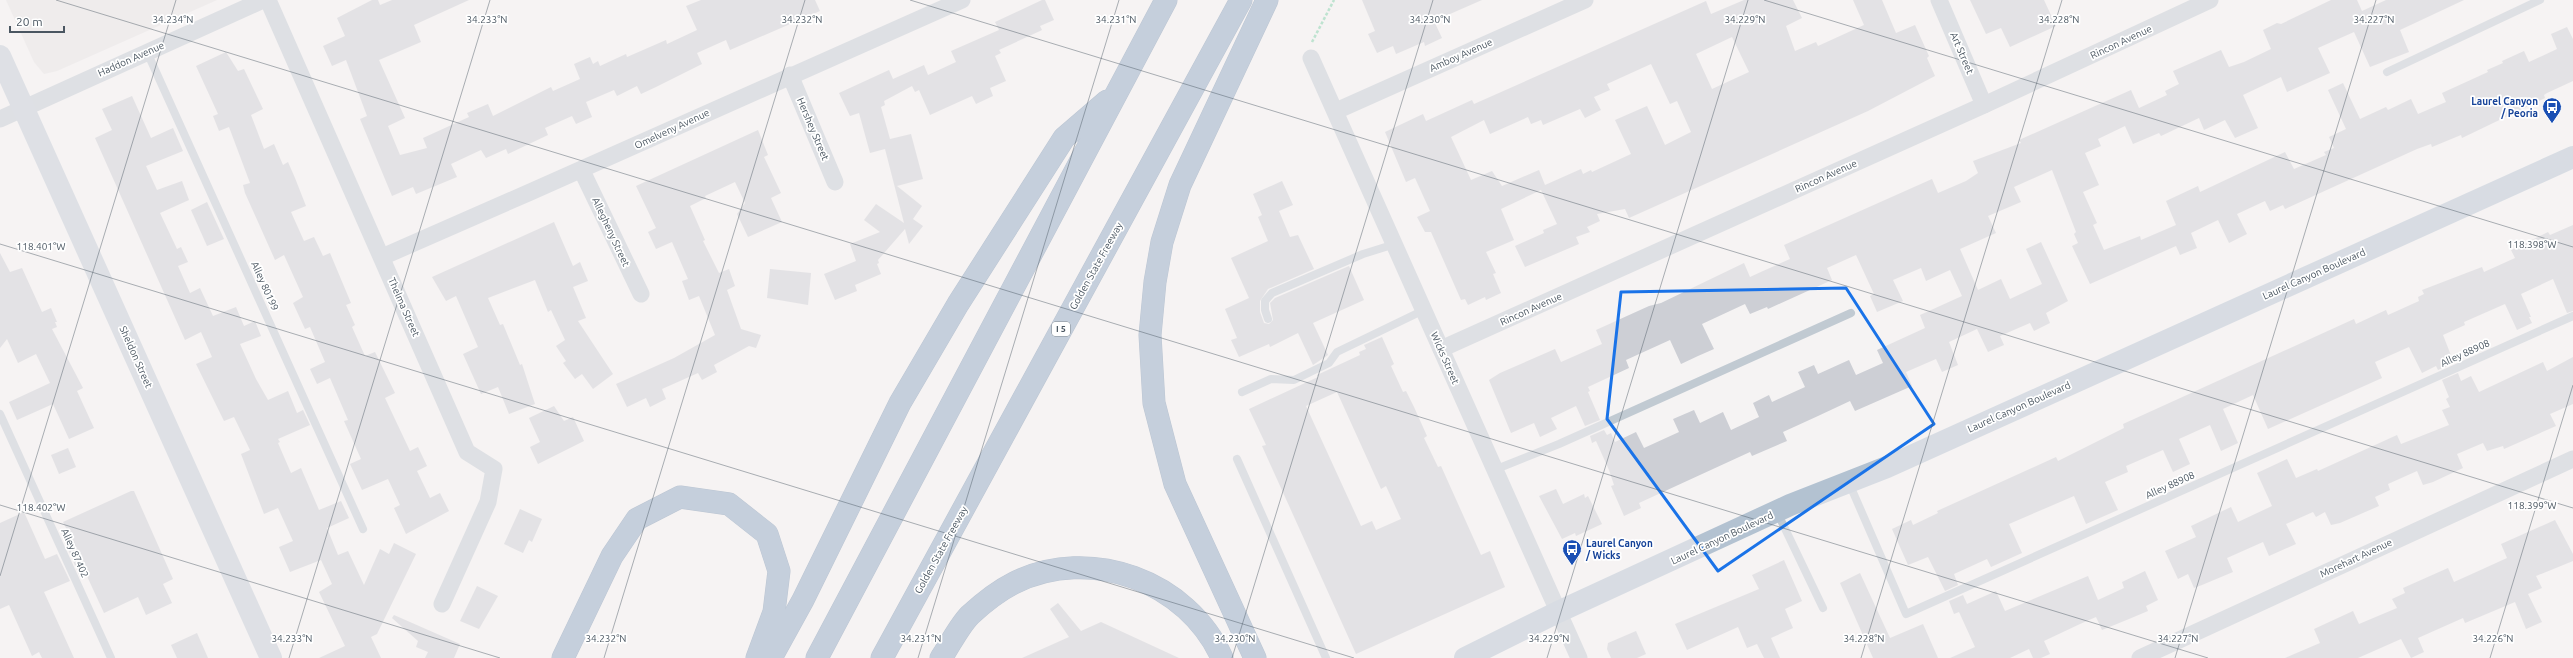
<svg xmlns="http://www.w3.org/2000/svg" width="2573" height="658" viewBox="0 0 2573 658" font-family="Ubuntu,sans-serif">
<style>
.education{fill:#e6e4e5}
.building{fill:#cdcfd5;fill-rule:evenodd}
.lines{fill:none;stroke-linecap:round;stroke-linejoin:round}
.motorway-casing{stroke:#7690ad;stroke-width:23}
.path{stroke:#7ad0a6;stroke-width:2.5;stroke-dasharray:3 2;stroke-linecap:butt}
.service{stroke:#c1cad2;stroke-width:8}
.minor{stroke:#c1cad2;stroke-width:17}
.secondary{stroke:#c1cbd6;stroke-width:22}
.primary{stroke:#b3c2d1;stroke-width:22}
.motorway{stroke:#8ba5c1;stroke-width:22}
.marked{fill:none;stroke:#1a73e8;stroke-width:3;stroke-linejoin:round}
.ticks{fill:none;stroke:#4a5661;stroke-width:1;stroke-opacity:0.45}
.labels{text-anchor:middle;dominant-baseline:central;stroke-width:3.5;stroke-linejoin:round;paint-order:stroke}
.shield{fill:#fff;stroke:#808990;stroke-width:1}
.shield-label{font-size:9px;font-weight:bold;fill:#4a5661}
.street-label{font-size:10px;fill:#4a5661;stroke:#fff}
.transit-label{font-size:10px;font-weight:bold;fill:#164399;stroke:#fff;text-anchor:end}
.ticks-label{font-size:10px;text-anchor:middle;fill:#4a5661;stroke:#fff;stroke-width:3.5;stroke-linejoin:round;paint-order:stroke}
</style>
<rect width="100%" height="100%" fill="#f5f3f3"/>
<path class="education" d="M 6,0 L 217,0 L 57,71 L 44,74 L 34,62 Z"/>
<g class="building">
<path d="M 372,0 L 378,0 L 380,5 L 392,0 L 469,0 L 414,25 L 421,42 L 379,60 L 405,118 L 388,126 L 400,155 L 427,148 L 423,138 L 469,117 L 467,113 L 488,104 L 493,116 L 551,87 L 553,91 L 580,79 L 574,64 L 590,57 L 593,64 L 598,61 L 600,66 L 626,54 L 627,57 L 666,40 L 667,44 L 697,30 L 686,6 L 701,0 L 815,0 L 820,11 L 730,50 L 726,40 L 697,53 L 702,64 L 656,87 L 641,94 L 637,86 L 617,96 L 614,90 L 586,102 L 592,117 L 576,124 L 572,116 L 545,128 L 548,135 L 508,154 L 506,149 L 486,158 L 481,150 L 451,164 L 457,177 L 416,194 L 413,187 L 392,196 L 360,119 L 367,116 L 346,60 L 332,66 L 323,46 L 345,36 L 337,18 Z"/>
<path d="M 1042,0 L 1045,0 L 1054,20 L 1040,26 L 1042,30 L 1040,31 L 999,50 L 1001,53 L 995,56 L 1006,81 L 990,88 L 993,96 L 976,104 L 972,96 L 930,115 L 919,90 L 915,92 L 912,86 L 884,101 L 885,105 L 881,107 L 890,139 L 911,134 L 923,179 L 897,186 L 922,206 L 913,219 L 923,226 L 909,244 L 905,229 L 878,260 L 879,263 L 877,264 L 881,274 L 855,285 L 857,291 L 835,300 L 824,274 L 856,261 L 850,244 L 880,232 L 864,220 L 876,204 L 904,223 L 885,149 L 870,153 L 859,113 L 850,116 L 839,93 L 889,70 L 893,79 L 924,65 L 928,75 L 956,62 L 951,51 L 999,30 L 995,22 Z"/>
<path d="M 1362,0 L 1482,0 L 1434,21 L 1442,38 L 1425,46 L 1424,42 L 1396,54 L 1393,46 L 1377,53 L 1368,34 L 1375,31 Z"/>
<path d="M 1744,0 L 1793,0 L 1802,18 L 1786,26 L 1795,51 L 1816,42 L 1818,46 L 1864,25 L 1853,0 L 1882,0 L 1896,33 L 1915,25 L 1929,56 L 1927,58 L 1935,76 L 1868,111 L 1629,218 L 1625,209 L 1597,214 L 1600,221 L 1587,227 L 1590,232 L 1576,237 L 1579,244 L 1525,267 L 1515,246 L 1544,233 L 1543,230 L 1557,224 L 1541,190 L 1501,209 L 1514,240 L 1486,252 L 1496,273 L 1493,274 L 1501,293 L 1486,300 L 1485,297 L 1468,305 L 1465,299 L 1461,300 L 1431,232 L 1425,232 L 1417,217 L 1430,211 L 1415,178 L 1406,182 L 1385,132 L 1423,114 L 1426,121 L 1472,100 L 1474,104 L 1706,1 L 1711,14 ZM 1732,37 L 1749,72 L 1712,89 L 1696,54 ZM 1651,64 L 1670,104 L 1677,101 L 1691,132 L 1665,145 L 1647,106 L 1615,120 L 1631,154 L 1592,172 L 1591,170 L 1583,174 L 1581,169 L 1545,185 L 1539,170 L 1502,186 L 1492,171 L 1471,180 L 1451,137 L 1484,120 L 1490,134 L 1528,117 L 1531,124 L 1541,120 L 1543,125 L 1580,109 L 1585,118 L 1601,110 L 1594,97 L 1610,90 L 1607,84 Z"/>
<path d="M 1970,0 L 2044,0 L 2056,26 L 2010,47 L 2001,28 L 1986,34 Z"/>
<path d="M 2331,0 L 2357,0 L 2362,11 L 2386,0 L 2464,0 L 2400,30 L 2409,52 L 2370,67 L 2354,32 L 2318,48 L 2330,73 L 2287,92 L 2281,77 L 2243,95 L 2258,128 L 2235,138 L 2225,120 L 2204,130 L 2199,118 L 2161,136 L 2159,133 L 2133,144 L 2125,126 L 2098,139 L 2101,146 L 2085,153 L 2099,185 L 2083,192 L 2097,223 L 2093,225 L 2104,250 L 2140,236 L 2141,240 L 2176,225 L 2166,201 L 2198,186 L 2200,192 L 2285,152 L 2294,169 L 2326,155 L 2324,152 L 2334,148 L 2329,137 L 2346,129 L 2328,90 L 2343,83 L 2360,119 L 2386,107 L 2388,110 L 2411,99 L 2418,114 L 2446,102 L 2442,93 L 2488,72 L 2487,70 L 2503,63 L 2502,61 L 2524,51 L 2529,62 L 2557,49 L 2551,34 L 2567,27 L 2573,39 L 2573,81 L 2547,93 L 2544,95 L 2545,98 L 2462,138 L 2461,135 L 2432,147 L 2431,144 L 2417,149 L 2285,209 L 2283,205 L 2270,211 L 2265,201 L 2237,214 L 2247,234 L 2229,243 L 2218,220 L 2191,233 L 2197,248 L 2180,255 L 2176,246 L 2090,284 L 2072,246 L 2078,243 L 2074,234 L 2076,232 L 2052,170 L 2014,187 L 2021,202 L 1988,216 L 1996,233 L 1960,249 L 1978,290 L 2001,279 L 2010,299 L 2042,284 L 2026,249 L 2041,242 L 2068,301 L 2046,313 L 2050,323 L 2034,331 L 2030,323 L 2000,336 L 2004,345 L 1988,352 L 1977,329 L 1949,342 L 1958,365 L 1942,372 L 1936,359 L 1906,372 L 1912,386 L 1855,411 L 1850,401 L 1818,416 L 1783,432 L 1787,441 L 1752,456 L 1750,452 L 1639,503 L 1641,508 L 1624,516 L 1611,486 L 1614,485 L 1609,470 L 1596,441 L 1592,443 L 1590,436 L 1604,430 L 1607,435 L 1611,433 L 1615,442 L 1636,432 L 1644,448 L 1679,432 L 1673,419 L 1694,410 L 1700,423 L 1723,412 L 1731,430 L 1759,417 L 1753,403 L 1769,395 L 1772,402 L 1805,387 L 1798,372 L 1814,365 L 1818,374 L 1849,360 L 1856,375 L 1883,363 L 1877,350 L 1925,328 L 1920,315 L 1962,296 L 1950,270 L 1926,281 L 1921,268 L 1893,280 L 1903,301 L 1877,312 L 1870,296 L 1874,294 L 1856,255 L 1827,268 L 1832,280 L 1768,309 L 1767,307 L 1750,314 L 1745,304 L 1702,324 L 1714,349 L 1698,356 L 1681,364 L 1670,340 L 1626,360 L 1629,368 L 1588,387 L 1590,391 L 1588,392 L 1600,420 L 1585,426 L 1576,406 L 1551,418 L 1557,429 L 1540,437 L 1534,423 L 1511,433 L 1489,380 L 1500,373 L 1555,349 L 1561,362 L 1602,344 L 1596,330 L 1649,306 L 1661,303 L 1744,263 L 1750,277 L 1763,271 L 1790,259 L 1784,245 L 1932,179 L 1938,193 L 1966,181 L 1978,173 L 1973,161 L 2021,143 L 2019,140 L 2131,90 L 2139,108 L 2167,95 L 2165,91 L 2179,84 L 2173,71 L 2221,50 L 2229,67 L 2244,62 L 2271,49 L 2263,30 L 2277,23 L 2281,24 Z"/>
<path d="M 226,52 L 238,71 L 244,69 L 263,109 L 251,115 L 264,149 L 274,144 L 283,165 L 288,162 L 295,178 L 306,206 L 291,212 L 304,241 L 314,237 L 323,256 L 330,253 L 351,303 L 346,305 L 355,325 L 352,327 L 365,356 L 375,352 L 395,393 L 385,398 L 393,415 L 410,451 L 418,447 L 427,466 L 417,471 L 430,498 L 440,493 L 449,511 L 406,534 L 394,508 L 400,505 L 388,479 L 362,490 L 350,464 L 361,459 L 344,421 L 348,420 L 330,378 L 317,384 L 310,369 L 325,362 L 310,327 L 305,329 L 293,303 L 303,297 L 284,255 L 275,260 L 245,193 L 243,185 L 250,183 L 229,127 L 219,131 L 213,116 L 218,114 L 196,66 Z"/>
<path d="M 132,96 L 151,138 L 173,128 L 183,151 L 146,166 L 157,190 L 182,181 L 189,200 L 160,213 L 177,249 L 181,247 L 188,262 L 178,266 L 190,293 L 200,288 L 213,316 L 236,307 L 244,326 L 255,321 L 261,336 L 240,344 L 256,379 L 268,400 L 288,391 L 297,413 L 303,410 L 310,425 L 278,439 L 280,442 L 278,443 L 291,473 L 301,468 L 319,510 L 341,501 L 349,518 L 327,528 L 338,555 L 348,551 L 364,585 L 380,549 L 389,554 L 394,543 L 416,554 L 377,634 L 371,637 L 381,658 L 319,658 L 345,646 L 319,592 L 332,584 L 321,560 L 290,572 L 279,547 L 293,541 L 278,508 L 264,514 L 241,454 L 250,450 L 234,417 L 224,421 L 196,364 L 212,357 L 201,332 L 185,340 L 95,138 L 112,130 L 102,109 Z"/>
<path d="M 758,130 L 768,155 L 764,157 L 781,193 L 771,198 L 782,222 L 748,237 L 737,214 L 745,203 L 735,182 L 705,196 L 706,198 L 690,206 L 705,240 L 703,241 L 719,273 L 729,269 L 735,286 L 727,290 L 741,329 L 761,335 L 756,348 L 749,346 L 714,365 L 717,372 L 702,380 L 698,373 L 662,389 L 666,399 L 650,407 L 646,398 L 627,407 L 616,384 L 674,358 L 715,335 L 699,296 L 689,300 L 682,281 L 688,279 L 672,242 L 656,249 L 648,232 L 656,228 L 636,186 Z"/>
<path d="M 1282,181 L 1293,205 L 1279,211 L 1290,237 L 1298,235 L 1314,269 L 1268,289 L 1260,301 L 1260,312 L 1264,323 L 1269,324 L 1273,320 L 1270,303 L 1275,298 L 1349,266 L 1364,300 L 1313,323 L 1328,355 L 1313,365 L 1298,333 L 1270,347 L 1269,344 L 1239,357 L 1231,340 L 1237,338 L 1225,309 L 1249,298 L 1231,258 L 1268,241 L 1258,217 L 1262,215 L 1253,194 Z"/>
<path d="M 207,202 L 224,239 L 207,246 L 191,210 Z"/>
<path d="M 554,222 L 573,266 L 580,262 L 588,281 L 573,287 L 586,318 L 578,321 L 613,374 L 593,389 L 582,374 L 575,379 L 563,363 L 566,361 L 556,346 L 565,340 L 551,310 L 548,312 L 535,280 L 488,298 L 500,325 L 503,324 L 520,365 L 522,364 L 535,404 L 509,414 L 498,387 L 481,394 L 463,354 L 478,347 L 456,296 L 446,301 L 432,277 Z"/>
<path d="M 2573,225 L 2573,311 L 2567,313 L 2553,279 L 2521,294 L 2531,317 L 2529,317 L 2532,323 L 2517,330 L 2505,304 L 2464,322 L 2465,325 L 2443,335 L 2454,363 L 2438,370 L 2436,366 L 2422,373 L 2409,347 L 2375,362 L 2382,378 L 2268,429 L 2253,395 L 2223,409 L 2238,443 L 2221,451 L 2210,425 L 2179,439 L 2190,464 L 2173,472 L 2163,450 L 2126,466 L 2128,472 L 2105,482 L 2118,510 L 2086,524 L 2074,496 L 2009,524 L 2022,553 L 1991,567 L 1987,559 L 1954,574 L 1958,585 L 1945,591 L 1928,557 L 1908,565 L 1892,529 L 1911,520 L 1913,525 L 1938,513 L 1937,511 L 2056,457 L 2058,461 L 2124,428 L 2123,424 L 2354,319 L 2356,324 L 2386,310 L 2388,315 L 2419,301 L 2418,297 L 2424,294 L 2422,290 L 2482,267 L 2484,272 L 2515,258 L 2511,250 L 2548,232 L 2550,235 Z"/>
<path d="M 0,253 L 10,272 L 22,268 L 42,312 L 51,308 L 57,322 L 55,322 L 57,327 L 52,329 L 83,388 L 77,391 L 94,428 L 69,439 L 53,404 L 17,420 L 9,402 L 50,383 L 36,354 L 18,363 L 7,339 L 0,348 Z"/>
<path d="M 770,269 L 811,273 L 808,305 L 767,298 Z"/>
<path d="M 1382,337 L 1394,364 L 1391,366 L 1403,392 L 1406,391 L 1414,407 L 1427,436 L 1424,438 L 1438,467 L 1441,466 L 1481,555 L 1490,551 L 1505,587 L 1356,654 L 1262,446 L 1266,445 L 1249,409 L 1318,377 L 1317,375 L 1360,355 L 1359,352 L 1366,349 L 1364,345 ZM 1337,392 L 1381,489 L 1386,486 L 1401,519 L 1376,530 L 1372,521 L 1361,526 L 1306,406 Z"/>
<path d="M 2573,357 L 2573,404 L 2550,414 L 2556,426 L 2504,449 L 2503,446 L 2487,451 L 2483,443 L 2457,454 L 2463,468 L 2433,482 L 2423,485 L 2417,471 L 2388,484 L 2390,490 L 2375,497 L 2379,506 L 2340,523 L 2331,525 L 2325,512 L 2316,517 L 2313,512 L 2286,524 L 2296,544 L 2269,556 L 2263,542 L 2227,558 L 2233,572 L 2202,585 L 2194,588 L 2188,574 L 2178,579 L 2165,551 L 2196,537 L 2191,526 L 2231,507 L 2238,522 L 2272,506 L 2257,473 L 2287,459 L 2296,478 L 2317,469 L 2318,471 L 2397,435 L 2401,444 L 2449,425 L 2442,410 L 2450,407 L 2446,399 L 2449,397 L 2442,380 L 2458,373 L 2461,381 L 2471,376 L 2479,392 L 2543,362 L 2547,371 Z"/>
<path d="M 554,406 L 564,421 L 573,417 L 584,441 L 538,464 L 530,447 L 540,442 L 529,418 Z"/>
<path d="M 68,448 L 76,467 L 59,474 L 51,455 Z"/>
<path d="M 1556,489 L 1563,504 L 1584,494 L 1585,498 L 1588,496 L 1602,524 L 1576,536 L 1575,533 L 1562,539 L 1539,496 Z"/>
<path d="M 131,491 L 134,491 L 173,579 L 163,584 L 172,603 L 146,615 L 138,597 L 104,613 L 86,574 L 80,577 L 68,549 L 75,546 L 63,522 Z"/>
<path d="M 520,509 L 542,519 L 532,542 L 529,540 L 523,553 L 504,544 Z"/>
<path d="M 24,512 L 45,559 L 57,554 L 70,581 L 44,592 L 74,658 L 42,658 L 39,652 L 32,656 L 9,605 L 0,609 L 0,523 Z"/>
<path d="M 2555,520 L 2573,554 L 2573,561 L 2536,576 L 2542,588 L 2528,594 L 2542,622 L 2526,629 L 2515,602 L 2465,623 L 2463,618 L 2418,638 L 2424,652 L 2411,658 L 2401,639 L 2358,658 L 2285,658 L 2320,643 L 2314,629 L 2353,611 L 2359,624 L 2397,608 L 2392,599 L 2405,593 L 2403,588 L 2448,568 L 2454,582 L 2474,573 L 2507,558 L 2501,544 Z"/>
<path d="M 1784,560 L 1802,601 L 1785,609 L 1793,628 L 1771,638 L 1780,658 L 1764,658 L 1757,644 L 1747,648 L 1738,627 L 1687,650 L 1675,624 L 1759,589 L 1752,575 Z"/>
<path d="M 2145,571 L 2158,600 L 2146,606 L 2148,611 L 2129,619 L 2102,630 L 2096,617 L 2080,624 L 2044,641 L 2050,654 L 2041,658 L 2033,658 L 2029,649 L 2010,658 L 1950,658 L 1975,647 L 1959,612 L 1954,614 L 1949,601 L 1963,595 L 1967,604 L 1996,591 L 2005,611 L 2088,576 L 2098,600 L 2124,588 L 2122,582 Z"/>
<path d="M 1860,573 L 1890,638 L 1923,624 L 1938,658 L 1873,658 L 1840,583 Z"/>
<path d="M 477,586 L 498,596 L 479,629 L 460,621 Z"/>
<path d="M 1058,603 L 1081,631 L 1101,622 L 1179,658 L 1022,658 L 1069,637 L 1050,609 Z"/>
<path d="M 394,615 L 460,644 L 454,658 L 425,658 L 428,652 L 416,647 L 418,641 L 392,618 Z"/>
<path d="M 1636,631 L 1646,654 L 1637,658 L 1611,658 L 1607,649 L 1608,643 Z"/>
<path d="M 197,633 L 208,658 L 177,658 L 171,645 Z"/>
</g>
<g class="lines">
<g class="motorway-casing">
<g id="motorway">
<path d="M 563,658 L 612,556 L 637,519 L 680,497 L 729,504 L 767,534 L 779,571 L 774,612 L 757,658"/>
<path d="M 771,658 L 803,600 L 900,403 L 958,304 L 1064,138 L 1107,101"/>
<path d="M 817,658 L 1166,0"/>
<path d="M 882,658 L 1241,0"/>
<path d="M 941,658 C 950,645 959,626 970,615 C 982,604 1000,590 1014,583 C 1090,545 1188,581 1222,658"/>
<path d="M 1255,658 L 1175,484 L 1154,403 L 1150,335 L 1155,282 L 1162,242 L 1180,185 L 1267,0"/>
</g>
</g>
<path class="path" d="M 1312,42 L 1334,0"/>
<g class="service">
<path d="M 147,52 L 363,529"/>
<path d="M 2387,72 L 2540,0"/>
<path d="M 1268,319 L 1265,310 L 1265,301 L 1272,293 L 1363,254 L 1395,244"/>
<path d="M 1242,392 L 1271,379 L 1294,380 L 1329,363 L 1337,352 L 1424,310"/>
<path d="M 0,414 L 111,658"/>
<path d="M 1237,459 L 1326,658"/>
<path d="M 1494,470 L 1559,444 L 1851,313"/>
<path d="M 1849,483 L 1906,614 L 2573,316"/>
<path d="M 1777,512 L 1823,608"/>
</g>
<g class="minor">
<path d="M 268,0 L 467,452 L 494,469 L 488,502 L 442,604"/>
<path d="M 1939,0 L 1984,105"/>
<path d="M 1311,58 L 1579,658"/>
<path d="M 790,75 L 835,182"/>
<path d="M 1336,111 L 1585,0"/>
<path d="M 0,119 L 263,0"/>
<path d="M 582,171 L 641,294"/>
<path d="M 382,257 C 576,173 768,85 962,0"/>
<path d="M 1441,349 L 1984,105 L 2210,0"/>
<path d="M 2140,658 L 2573,459"/>
</g>
<path class="secondary" d="M 0,56 L 271,658"/>
<path class="primary" d="M 1465,658 L 1558,612 L 1790,505 L 1887,467 L 2573,157"/>
<use href="#motorway" class="motorway"/>
</g>
<path d="M0 0H2573V658H0ZM 1846,288 L 1934,424 L 1718,571 L 1607,419 L 1621,292 Z" fill="#f5f3f3" fill-opacity=".55" fill-rule="evenodd"/>
<path class="marked" d="M 1846,288 L 1934,424 L 1718,571 L 1607,419 L 1621,292 Z"/>
<path class="ticks" d="M 56,0 L 2208,658M 910,0 L 2573,508M 1764,0 L 2573,247M 0,244 L 1354,658M 0,505 L 500,658M 0,576 L 176,0M 289,658 L 490,0M 604,658 L 805,0M 918,658 L 1119,0M 1232,658 L 1433,0M 1547,658 L 1748,0M 1861,658 L 2062,0M 2175,658 L 2376,0M 2490,658 L 2573,385"/>
<defs>
<g id="bus-pin" transform="scale(1)"><path d="M0 17L-7.5 6A9.5 9.5 0 1 1 7.5 6Z" fill="#1a4fb4" stroke="#fff"/><path d="M-5-6H5V4H4V6H2V4H-2V6H-4V4H-5ZM-3.5-4V0h7V-4ZM-3.5 1.2v1.5H-2V1.2ZM2 1.2v1.5H3.5V1.2Z" fill="#fff"/></g>
</defs>
<g fill-rule="evenodd">
<use href="#bus-pin" x="2552" y="107"/>
<use href="#bus-pin" x="1572" y="549"/>
</g>
<g class="labels">
<rect class="shield" x="1052" y="322" width="18" height="14" rx="3"/>
<g class="shield-label">
<text x="1061" y="329">I 5</text>
</g>
<g class="street-label">
<text transform="translate(2121 42) rotate(-25)">Rincon Avenue</text>
<text transform="translate(1962 53) rotate(67)">Art Street</text>
<text transform="translate(1461 55) rotate(-24)">Amboy Avenue</text>
<text transform="translate(131 59) rotate(-24)">Haddon Avenue</text>
<text transform="translate(672 129) rotate(-25)">Omelveny Avenue</text>
<text transform="translate(813 129) rotate(67)">Hershey Street</text>
<text transform="translate(1826 176) rotate(-24)">Rincon Avenue</text>
<text transform="translate(611 232) rotate(65)">Allegheny Street</text>
<text transform="translate(1096 266) rotate(-61)">Golden State Freeway</text>
<text transform="translate(2314 274) rotate(-24)">Laurel Canyon Boulevard</text>
<text transform="translate(265 286) rotate(66)">Alley 80199</text>
<text transform="translate(404 307) rotate(66)">Thelma Street</text>
<text transform="translate(1531 309) rotate(-24)">Rincon Avenue</text>
<text transform="translate(2465 353) rotate(-24)">Alley 88908</text>
<text transform="translate(136 357) rotate(66)">Sheldon Street</text>
<text transform="translate(1445 358) rotate(66)">Wicks Street</text>
<text transform="translate(2019 407) rotate(-24)">Laurel Canyon Boulevard</text>
<text transform="translate(2170 485) rotate(-24)">Alley 88908</text>
<text transform="translate(1722 538) rotate(-25)">Laurel Canyon Boulevard</text>
<text transform="translate(941 550) rotate(-61)">Golden State Freeway</text>
<text transform="translate(75 553) rotate(66)">Alley 87402</text>
<text transform="translate(2356 558) rotate(-25)">Morehart Avenue</text>
</g>
<g class="transit-label">
<text x="2538" y="101">Laurel Canyon<tspan x="2538" dy="12">/ Peoria</tspan></text>
<text x="1586" y="543" text-anchor="start">Laurel Canyon<tspan x="1586" dy="12">/ Wicks</tspan></text>
</g>
</g>
<g class="ticks-label">
<text x="173" y="23">34.234°N</text>
<text x="487" y="23">34.233°N</text>
<text x="802" y="23">34.232°N</text>
<text x="1116" y="23">34.231°N</text>
<text x="1430" y="23">34.230°N</text>
<text x="1745" y="23">34.229°N</text>
<text x="2059" y="23">34.228°N</text>
<text x="2374" y="23">34.227°N</text>
<text x="2532" y="248">118.398°W</text>
<text x="41" y="250">118.401°W</text>
<text x="2532" y="509">118.399°W</text>
<text x="41" y="511">118.402°W</text>
<text x="292" y="642">34.233°N</text>
<text x="606" y="642">34.232°N</text>
<text x="921" y="642">34.231°N</text>
<text x="1235" y="642">34.230°N</text>
<text x="1549" y="642">34.229°N</text>
<text x="1864" y="642">34.228°N</text>
<text x="2178" y="642">34.227°N</text>
<text x="2493" y="642">34.226°N</text>
</g>
<path d="M10 26v6h54v-6" fill="none" stroke="#4a5661" stroke-width="2"/>
<text x="16" y="26" font-size="12" fill="#4a5661" stroke="#ffffff" stroke-width="3" paint-order="stroke">20 m</text>
</svg>
